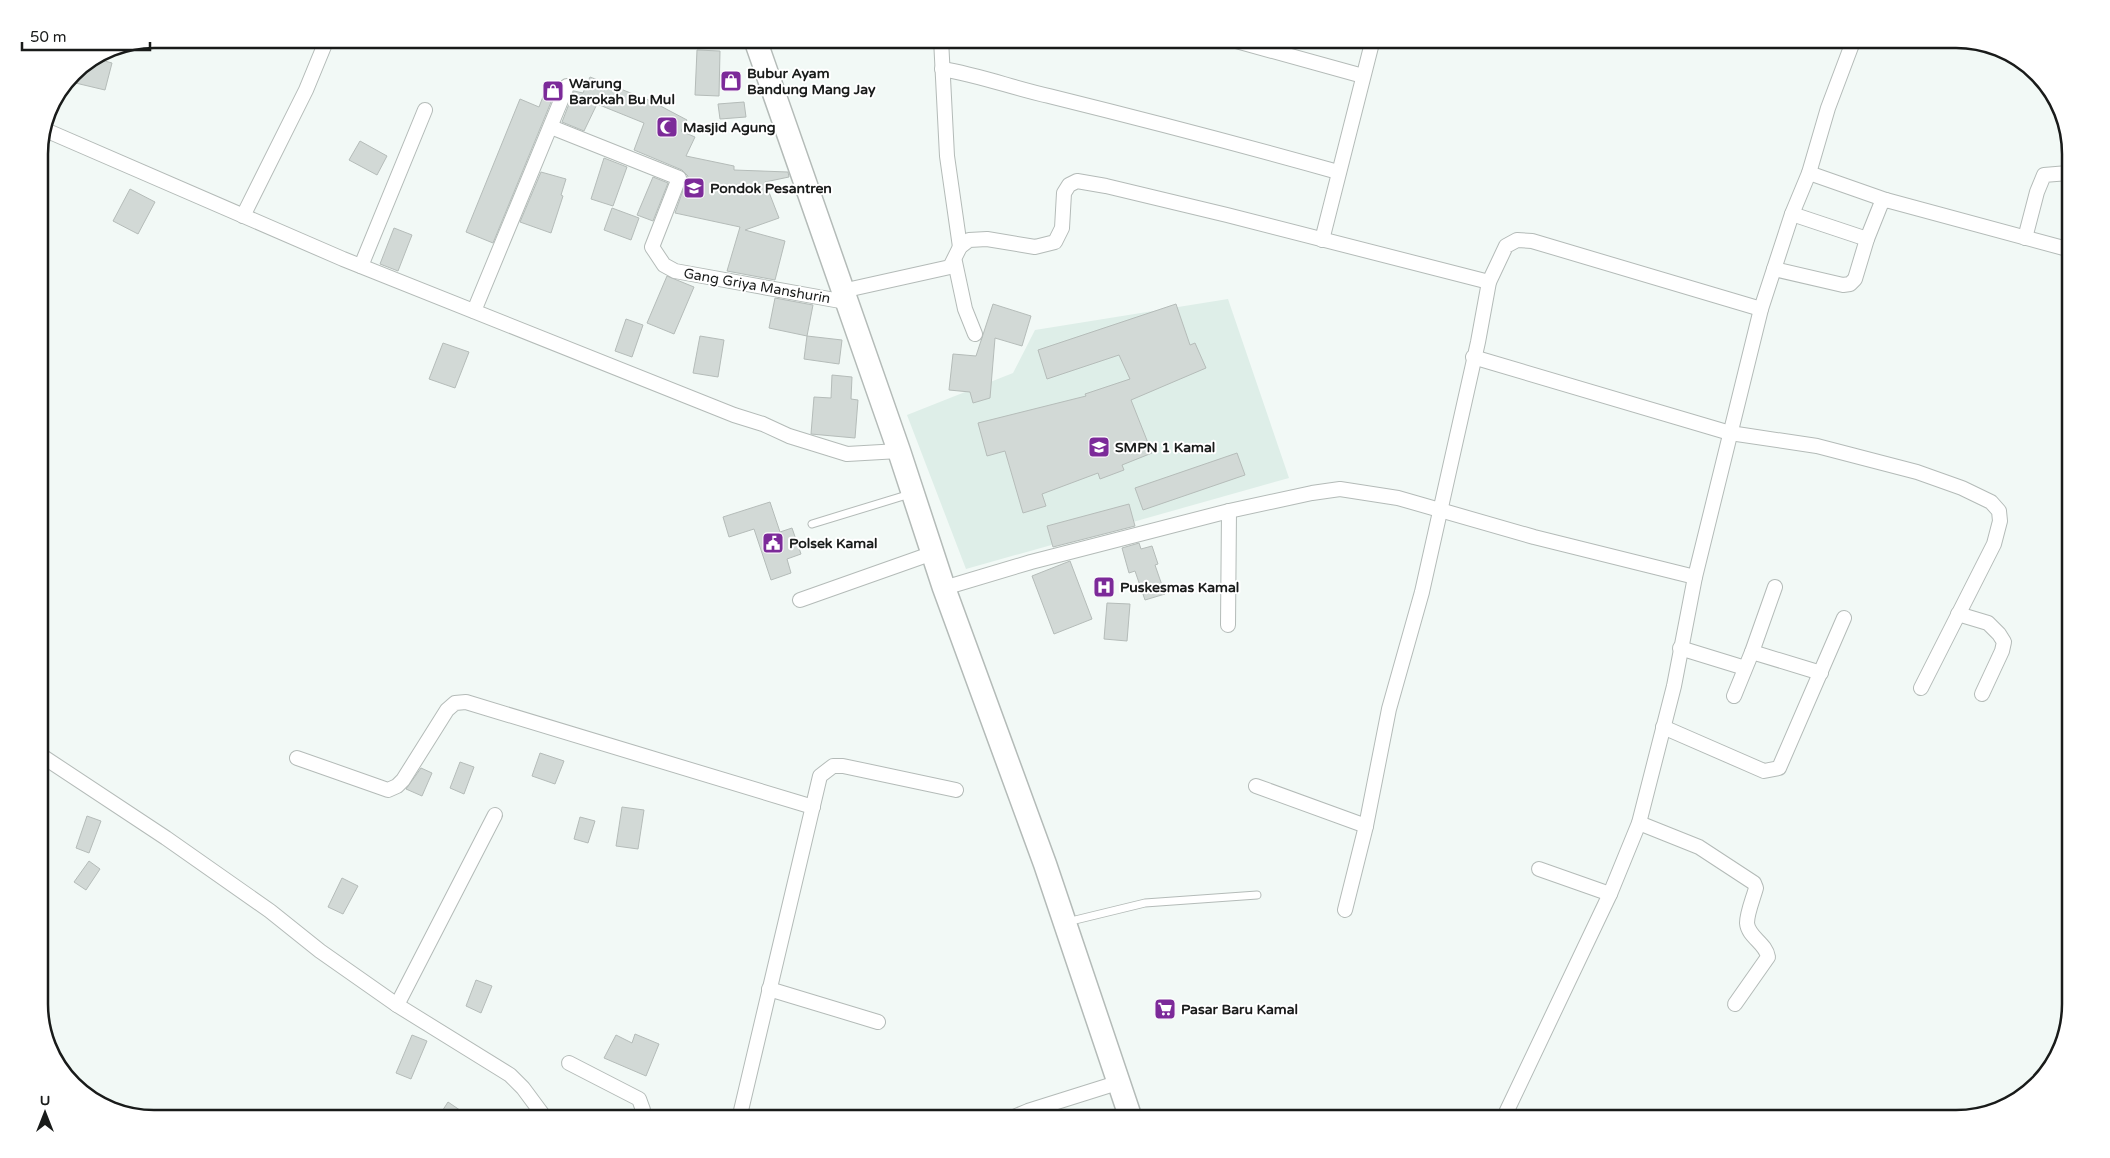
<svg xmlns="http://www.w3.org/2000/svg" width="2110" height="1158" viewBox="0 0 2110 1158" font-family="'Varela Round',sans-serif">
<style>
.built{fill:#deeee8}
.building{fill:#d2d9d6;stroke:#b5bcb9}
.lines{fill:none;stroke-linecap:round;stroke-linejoin:round}
.service-casing{stroke:#b4bbb8;stroke-width:9}
.minor-casing{stroke:#b4bbb8;stroke-width:16}
.trunk-casing{stroke:#b4bbb8;stroke-width:25}
.service{stroke:#fff;stroke-width:7}
.minor{stroke:#fff;stroke-width:14}
.trunk{stroke:#fff;stroke-width:22}
.labels{text-anchor:middle;dominant-baseline:central;stroke-width:4;stroke-linejoin:round;paint-order:stroke}
.poi-label{font-size:14px;font-weight:bold;fill:#191b1a;stroke:#fff;text-anchor:start}
.street-label{font-size:14px;fill:#191b1a;stroke:#fff}
.rim{fill:none;stroke:#191b1a;stroke-width:2.5}
</style>
<rect width="100%" height="100%" fill="#f2f9f6"/>
<path class="built" d="M 1228,299 L 1289,478 L 966,569 L 907,415 L 1013,373 L 1035,330 Z"/>
<g class="building">
<path d="M 697,50 L 720,51 L 719,96 L 695,95 Z"/>
<path d="M 94,58 L 112,63 L 105,90 L 67,81 L 73,72 Z"/>
<path d="M 590,77 L 651,101 L 687,120 L 681,131 L 695,137 L 686,156 L 734,166 L 734,170 L 788,172 L 789,177 L 765,182 L 779,218 L 745,230 L 785,241 L 775,280 L 727,271 L 740,227 L 675,213 L 688,176 L 682,170 L 634,150 L 644,123 L 597,104 L 584,131 L 562,122 L 574,91 L 583,93 Z"/>
<path d="M 549,81 L 558,85 L 493,243 L 466,232 L 520,99 L 539,107 Z"/>
<path d="M 744,102 L 746,117 L 720,119 L 718,104 Z"/>
<path d="M 360,141 L 387,156 L 377,175 L 349,160 Z"/>
<path d="M 604,158 L 627,167 L 613,206 L 591,199 Z"/>
<path d="M 541,172 L 566,179 L 561,195 L 563,196 L 551,233 L 520,222 Z"/>
<path d="M 653,177 L 668,183 L 653,221 L 637,215 Z"/>
<path d="M 130,189 L 155,202 L 138,234 L 113,221 Z"/>
<path d="M 612,208 L 639,218 L 631,240 L 604,230 Z"/>
<path d="M 394,228 L 412,235 L 398,271 L 380,264 Z"/>
<path d="M 667,276 L 694,287 L 674,334 L 647,323 Z"/>
<path d="M 775,298 L 813,305 L 807,336 L 769,328 Z"/>
<path d="M 993,304 L 1031,316 L 1022,346 L 995,338 L 990,398 L 973,403 L 970,392 L 949,390 L 953,354 L 976,356 Z"/>
<path d="M 1176,304 L 1190,345 L 1195,343 L 1206,368 L 1131,400 L 1152,453 L 1122,465 L 1124,470 L 1100,479 L 1098,473 L 1042,494 L 1046,506 L 1023,513 L 1005,451 L 987,456 L 978,423 L 1086,396 L 1085,394 L 1130,379 L 1119,355 L 1047,379 L 1038,350 Z"/>
<path d="M 626,319 L 643,325 L 632,357 L 615,351 Z"/>
<path d="M 700,336 L 724,340 L 718,377 L 693,373 Z"/>
<path d="M 807,336 L 842,340 L 839,364 L 804,359 Z"/>
<path d="M 443,343 L 469,352 L 455,388 L 429,379 Z"/>
<path d="M 832,375 L 852,377 L 851,399 L 858,400 L 855,438 L 811,434 L 814,397 L 831,398 Z"/>
<path d="M 1237,453 L 1245,475 L 1143,510 L 1135,488 Z"/>
<path d="M 770,502 L 780,532 L 792,528 L 801,554 L 787,559 L 791,573 L 771,580 L 754,529 L 729,537 L 723,517 Z"/>
<path d="M 1129,504 L 1135,526 L 1053,547 L 1047,526 Z"/>
<path d="M 1139,543 L 1141,549 L 1152,546 L 1158,564 L 1155,565 L 1165,594 L 1145,600 L 1135,571 L 1129,573 L 1122,548 Z"/>
<path d="M 1070,561 L 1092,619 L 1054,634 L 1032,576 Z"/>
<path d="M 1107,603 L 1130,604 L 1127,641 L 1104,639 Z"/>
<path d="M 540,753 L 564,761 L 555,784 L 532,776 Z"/>
<path d="M 460,762 L 474,767 L 464,794 L 450,788 Z"/>
<path d="M 421,768 L 432,773 L 422,796 L 406,789 Z"/>
<path d="M 622,807 L 644,810 L 638,849 L 616,846 Z"/>
<path d="M 87,816 L 101,821 L 89,853 L 76,848 Z"/>
<path d="M 580,817 L 595,821 L 588,843 L 574,839 Z"/>
<path d="M 89,861 L 100,869 L 86,890 L 74,882 Z"/>
<path d="M 342,878 L 358,886 L 343,914 L 328,907 Z"/>
<path d="M 476,980 L 492,986 L 481,1013 L 466,1006 Z"/>
<path d="M 635,1034 L 659,1044 L 646,1076 L 604,1058 L 616,1035 L 632,1043 Z"/>
<path d="M 412,1035 L 427,1041 L 411,1079 L 396,1073 Z"/>
<path d="M 448,1102 L 473,1119 L 437,1119 Z"/>
</g>
<g class="lines">
<g class="service-casing">
<g id="service">
<path d="M 812,524 L 910,494"/>
<path d="M 1067,922 L 1145,903 L 1257,895"/>
</g>
</g>
<g class="minor-casing">
<g id="minor">
<path d="M 941,39 L 947,156 L 960,247"/>
<path d="M 1229,39 L 1363,76"/>
<path d="M 942,69 C 979,75 1013,88 1049,96 C 1146,120 1242,145 1338,172"/>
<path d="M 551,127 L 679,178 L 652,247 L 664,265 L 675,271 L 846,302"/>
<path d="M 43,129 L 343,259 L 734,415 L 763,424 L 789,436 L 847,454 L 899,451"/>
<path d="M 1809,173 L 1886,200"/>
<path d="M 1792,214 L 1867,239"/>
<path d="M 243,216 L 306,90 L 327,39"/>
<path d="M 2025,238 L 2037,192 L 2044,175 L 2068,173 L 2071,170"/>
<path d="M 1322,240 L 1373,39"/>
<path d="M 955,262 L 965,309 L 975,334"/>
<path d="M 361,266 L 425,110"/>
<path d="M 1774,269 L 1843,285 L 1850,284 L 1855,279 L 1867,239 L 1881,204 L 1886,200 L 2071,250"/>
<path d="M 842,291 L 950,267 L 960,247 L 969,240 L 987,239 L 1035,247 L 1055,242 L 1062,228 L 1064,193 L 1069,185 L 1077,181 L 1106,186 L 1227,215 L 1489,282"/>
<path d="M 474,311 L 567,86"/>
<path d="M 1473,357 L 1730,433 L 1817,446 L 1917,472 L 1962,488 L 1991,502 L 1999,511 L 2000,521 L 1994,544 L 1921,688"/>
<path d="M 944,588 L 1031,562 L 1229,511 L 1312,493 L 1340,489 L 1398,498 L 1534,537 L 1695,577"/>
<path d="M 800,600 L 933,553"/>
<path d="M 1958,614 L 1988,623 L 1999,634 L 2004,642 L 2002,651 L 1982,694"/>
<path d="M 1228,625 L 1229,511"/>
<path d="M 1680,648 L 1745,668"/>
<path d="M 1752,652 L 1775,587"/>
<path d="M 1734,696 L 1752,652 L 1821,673"/>
<path d="M 1663,727 L 1764,771 L 1779,768 L 1844,618"/>
<path d="M 39,754 L 166,838 L 270,911 L 320,951 L 397,1005 L 510,1075 L 523,1088 L 546,1119"/>
<path d="M 297,758 L 388,790 L 397,786 L 403,780 L 447,710 L 455,703 L 466,702 L 813,807"/>
<path d="M 1256,786 L 1366,826"/>
<path d="M 1639,823 L 1699,847 L 1754,883 L 1756,888 C 1753,899 1747,913 1747,923 C 1748,937 1766,943 1768,957 L 1735,1004"/>
<path d="M 1539,869 L 1610,894"/>
<path d="M 1345,910 L 1366,826 L 1389,709 L 1422,592 L 1478,342 L 1489,282 L 1506,246 L 1517,240 L 1532,241 L 1761,309"/>
<path d="M 769,989 L 878,1022"/>
<path d="M 397,1005 L 495,815"/>
<path d="M 569,1063 L 639,1099 L 643,1110 L 641,1119"/>
<path d="M 739,1119 L 820,776 L 833,766 L 843,766 L 956,790"/>
<path d="M 1009,1119 L 1028,1111 L 1117,1083"/>
<path d="M 1503,1119 L 1610,894 L 1639,823 L 1674,686 L 1695,577 L 1761,309 L 1792,214 L 1809,173 L 1828,108 L 1854,39"/>
</g>
</g>
<g class="trunk-casing">
<path id="trunk" d="M 755,39 L 899,451 L 944,588 L 1045,864 L 1131,1119"/>
</g>
<use href="#service" class="service"/>
<use href="#minor" class="minor"/>
<use href="#trunk" class="trunk"/>
</g>
<defs>
<g id="shop-square" transform="scale(1.125)"><rect x="-9" y="-9" width="18" height="18" rx="4" fill="#7c2a99" stroke="#fff"/><path d="M-5-2.5h2.3a2.7 3.5 0 0 1 5.4 0H5L5.5 6h-11ZM-1.5-2.5h3a1.5 2.3 0 0 0-3 0Z" fill="#fff"/></g>
<g id="mosque-square" transform="scale(1.125)"><rect x="-9" y="-9" width="18" height="18" rx="4" fill="#7c2a99" stroke="#fff"/><path d="M3.5-4.9A6 6 0 1 0 3.5 4.9A5 5 0 1 1 3.5-4.9Z" fill="#fff"/></g>
<g id="school-square" transform="scale(1.125)"><rect x="-9" y="-9" width="18" height="18" rx="4" fill="#7c2a99" stroke="#fff"/><path d="M0-5L7-2L0 1L-7-2ZM-4 1L0 2.5L4 1V4Q0 6-4 4Z" fill="#fff"/></g>
<g id="civic-square" transform="scale(1.125)"><rect x="-9" y="-9" width="18" height="18" rx="4" fill="#7c2a99" stroke="#fff"/><path d="M-.6-6.5H3V-4.5H.6V-3L4-1V1h2V6H-6V1h2V-1L-.6-3ZM-1.2 2.5V6h2.4V2.5Z" fill="#fff"/></g>
<g id="hospital-square" transform="scale(1.125)"><rect x="-9" y="-9" width="18" height="18" rx="4" fill="#7c2a99" stroke="#fff"/><path d="M-5-5h3v3.5h4V-5h3V5h-3V1.5h-4V5h-3Z" fill="#fff"/></g>
<g id="supermarket-square" transform="scale(1.125)"><rect x="-9" y="-9" width="18" height="18" rx="4" fill="#7c2a99" stroke="#fff"/><path d="M-6-5.5h2.5l.6 2H6L4.5 2H-2.5L-4.4-4H-6ZM-1.5 3.2a1.3 1.3 0 1 0 .1 0ZM3 3.2a1.3 1.3 0 1 0 .1 0Z" fill="#fff"/></g>
</defs>
<g fill-rule="evenodd">
<use href="#shop-square" x="731" y="81"/>
<use href="#shop-square" x="553" y="91"/>
<use href="#mosque-square" x="667" y="127"/>
<use href="#school-square" x="694" y="188"/>
<use href="#school-square" x="1099" y="447"/>
<use href="#civic-square" x="773" y="543"/>
<use href="#hospital-square" x="1104" y="587"/>
<use href="#supermarket-square" x="1165" y="1009"/>
</g>
<g class="labels">
<g class="poi-label">
<text x="747" y="73">Bubur Ayam<tspan x="747" dy="16">Bandung Mang Jay</tspan></text>
<text x="569" y="83">Warung<tspan x="569" dy="16">Barokah Bu Mul</tspan></text>
<text x="683" y="127">Masjid Agung</text>
<text x="710" y="188">Pondok Pesantren</text>
<text x="1115" y="447">SMPN 1 Kamal</text>
<text x="789" y="543">Polsek Kamal</text>
<text x="1120" y="587">Puskesmas Kamal</text>
<text x="1181" y="1009">Pasar Baru Kamal</text>
</g>
<g class="street-label">
<text transform="translate(757 286) rotate(10)">Gang Griya Manshurin</text>
</g>
</g>
<path d="M0 0H2110V1158H0ZM154 48H1956A106 106 0 0 1 2062 154V1004A106 106 0 0 1 1956 1110H154A106 106 0 0 1 48 1004V154A106 106 0 0 1 154 48Z" fill="#fff" fill-rule="evenodd"/>
<path class="rim" d="M154 48H1956A106 106 0 0 1 2062 154V1004A106 106 0 0 1 1956 1110H154A106 106 0 0 1 48 1004V154A106 106 0 0 1 154 48Z"/>
<g transform="translate(45 1113)" stroke="#ffffff" stroke-width="4" paint-order="stroke">
<path d="M0-4L9 19L0 12L-9 19Z" fill="#191b1a"/>
<text y="-8" font-size="14" font-weight="bold" text-anchor="middle" fill="#191b1a">U</text>
</g>
<path d="M22 42v8h128v-8" fill="none" stroke="#191b1a" stroke-width="2.5"/>
<text x="30" y="42" font-size="15" fill="#191b1a" stroke="#ffffff" stroke-width="4" paint-order="stroke">50 m</text>
</svg>
